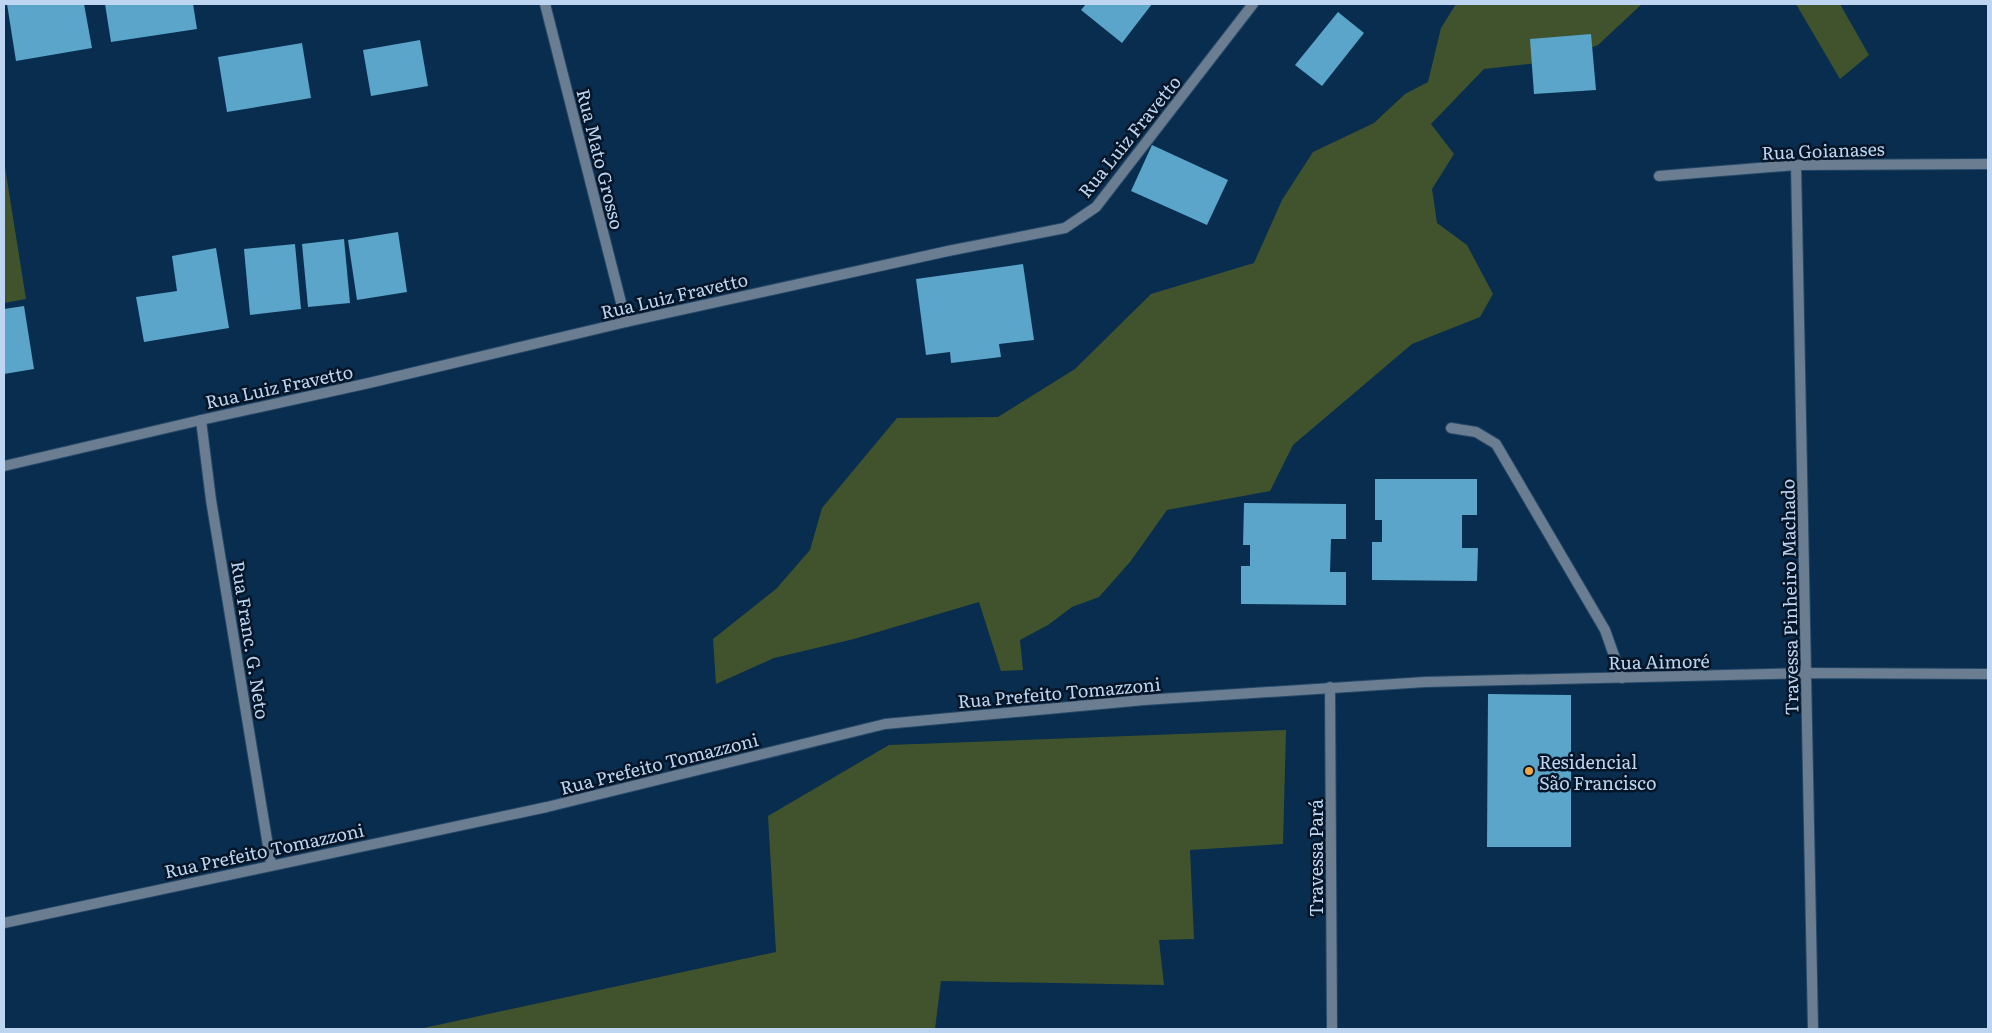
<svg xmlns="http://www.w3.org/2000/svg" width="1992" height="1033" viewBox="0 0 1992 1033" font-family="Literata,serif">
<style>
.green{fill:#40532d}
.building{fill:#5aa5c9}
.lines{fill:none;stroke-linecap:round;stroke-linejoin:round}
.lane-casing{stroke:#254868;stroke-width:12}
.street-casing{stroke:#254868;stroke-width:12}
.lane{stroke:#6b7d91;stroke-width:10}
.street{stroke:#6b7d91;stroke-width:10}
.poi-dot{fill:#f1a640;stroke:#031527;stroke-width:2}
.labels{text-anchor:middle;dominant-baseline:central;stroke-width:5;stroke-linejoin:round;paint-order:stroke}
.street-label{font-size:18px;fill:#bdd5f0;stroke:#031527}
.poi-label{font-size:18px;fill:#bdd5f0;stroke:#031527;text-anchor:start}
</style>
<rect width="100%" height="100%" fill="#082d4e"/>
<g class="green">
<path d="M 1456,4 L 1642,4 L 1598,45 L 1556,61 L 1484,69 L 1431,124 L 1454,154 L 1432,189 L 1437,223 L 1467,245 L 1493,294 L 1480,317 L 1412,344 L 1293,445 L 1270,491 L 1167,510 L 1130,562 L 1099,597 L 1072,607 L 1048,625 L 1020,640 L 1023,670 L 1001,671 L 979,602 L 854,639 L 774,658 L 716,684 L 713,639 L 776,589 L 810,550 L 822,508 L 897,418 L 998,417 L 1075,369 L 1151,294 L 1254,263 L 1282,200 L 1313,152 L 1374,123 L 1405,94 L 1428,82 L 1441,28 Z"/>
<path d="M 1796,4 L 1840,4 L 1869,55 L 1840,79 Z"/>
<path d="M 4,161 L 26,299 L 4,303 Z"/>
<path d="M 1286,730 L 1283,844 L 1190,850 L 1194,939 L 1159,940 L 1164,985 L 941,981 L 935,1029 L 419,1029 L 776,952 L 768,816 L 889,745 Z"/>
</g>
<g class="building">
<path d="M 7,4 L 84,4 L 92,48 L 16,61 Z"/>
<path d="M 105,4 L 193,4 L 197,29 L 111,42 Z"/>
<path d="M 1086,4 L 1152,4 L 1122,43 L 1081,10 Z"/>
<path d="M 1338,12 L 1364,33 L 1322,86 L 1295,65 Z"/>
<path d="M 1591,34 L 1596,90 L 1534,94 L 1530,39 Z"/>
<path d="M 420,40 L 428,86 L 371,96 L 363,50 Z"/>
<path d="M 302,43 L 311,98 L 227,112 L 218,57 Z"/>
<path d="M 1152,145 L 1228,180 L 1207,225 L 1131,191 Z"/>
<path d="M 398,232 L 407,292 L 357,300 L 348,240 Z"/>
<path d="M 344,239 L 350,303 L 308,307 L 302,244 Z"/>
<path d="M 295,244 L 301,309 L 250,315 L 244,249 Z"/>
<path d="M 216,248 L 229,328 L 144,342 L 136,297 L 177,291 L 172,256 Z"/>
<path d="M 1023,264 L 1034,340 L 999,344 L 1001,357 L 951,363 L 950,352 L 926,355 L 916,279 Z"/>
<path d="M 24,306 L 34,369 L 4,374 L 4,309 Z"/>
<path d="M 1375,479 L 1477,479 L 1477,515 L 1462,515 L 1462,548 L 1478,548 L 1477,581 L 1372,580 L 1372,542 L 1382,542 L 1382,520 L 1375,520 Z"/>
<path d="M 1244,503 L 1346,504 L 1346,539 L 1331,539 L 1330,572 L 1346,572 L 1346,605 L 1241,604 L 1241,566 L 1250,566 L 1250,545 L 1243,545 Z"/>
<path d="M 1488,694 L 1571,695 L 1571,847 L 1487,847 Z"/>
</g>
<g class="lines">
<g class="lane-casing">
<path id="lane" d="M 1451,428 L 1476,432 L 1496,444 L 1605,630 L 1622,678"/>
</g>
<g class="street-casing">
<g id="street">
<path d="M 545,4 L 626,322"/>
<path d="M 1796,165 L 1813,1029"/>
<path d="M 1659,176 L 1796,165 L 1988,164"/>
<path d="M 201,420 L 211,500 L 271,864"/>
<path d="M 4,466 L 201,420 L 369,383 L 626,322 L 948,251 L 1065,228 L 1096,207 L 1253,4"/>
<path d="M 1330,687 L 1332,1029"/>
<path d="M 4,923 L 547,807 L 885,724 L 1144,700 L 1425,682 L 1807,673 L 1988,674"/>
</g>
</g>
<use href="#lane" class="lane"/>
<use href="#street" class="street"/>
</g>
<circle class="poi-dot" cx="1529" cy="771" r="5"/>
<g class="labels">
<g class="street-label">
<text transform="translate(1129 136) rotate(-51)">Rua Luiz Fravetto</text>
<text transform="translate(1823 150) rotate(-2)">Rua Goianases</text>
<text transform="translate(601 159) rotate(76)">Rua Mato Grosso</text>
<text transform="translate(674 295) rotate(-13)">Rua Luiz Fravetto</text>
<text transform="translate(279 386) rotate(-12)">Rua Luiz Fravetto</text>
<text transform="translate(1789 597) rotate(-91)">Travessa Pinheiro Machado</text>
<text transform="translate(251 640) rotate(81)">Rua Franc. G. Neto</text>
<text transform="translate(1659 661) rotate(-1)">Rua Aimoré</text>
<text transform="translate(1059 692) rotate(-5)">Rua Prefeito Tomazzoni</text>
<text transform="translate(659 763) rotate(-14)">Rua Prefeito Tomazzoni</text>
<text transform="translate(264 850) rotate(-12)">Rua Prefeito Tomazzoni</text>
<text transform="translate(1315 858) rotate(-90)">Travessa Pará</text>
</g>
<g class="poi-label">
<text x="1539" y="761">Residencial<tspan x="1539" dy="21">São Francisco</tspan></text>
</g>
</g>
<rect width="1992" height="1033" fill="none" stroke="#bdd5f0" stroke-width="10"/>
</svg>
